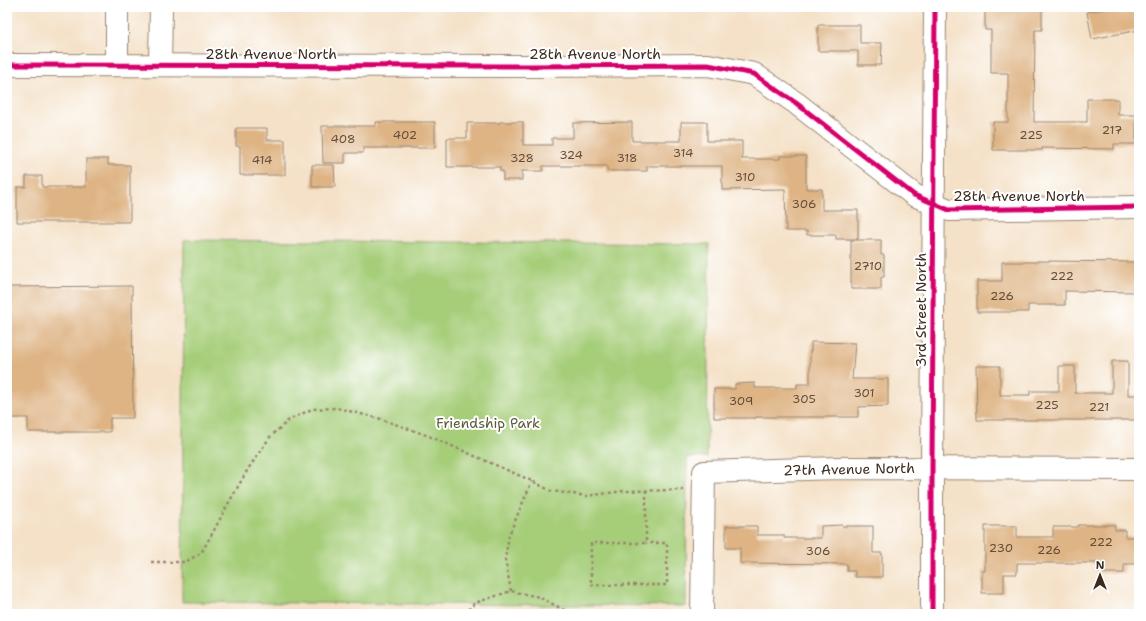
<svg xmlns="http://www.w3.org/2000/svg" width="1146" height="621" viewBox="0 0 1146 621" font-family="'Shantell Sans',sans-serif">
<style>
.green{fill:#a6ce79;stroke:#707c4c}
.building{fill:#deb484}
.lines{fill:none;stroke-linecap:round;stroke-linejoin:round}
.minor-casing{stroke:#988672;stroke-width:24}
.path{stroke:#988672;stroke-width:2.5;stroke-dasharray:3 3;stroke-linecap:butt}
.minor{stroke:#fff;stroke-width:22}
.cycleway-casing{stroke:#fff;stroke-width:8}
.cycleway{stroke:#d6006c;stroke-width:5}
.labels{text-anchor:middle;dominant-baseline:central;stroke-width:4;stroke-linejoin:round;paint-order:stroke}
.number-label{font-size:12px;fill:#644c38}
.street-label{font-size:14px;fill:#3b2a1e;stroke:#fff}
.park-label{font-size:14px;fill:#5b5b39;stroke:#fff}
</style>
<rect width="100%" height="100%" fill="#fff"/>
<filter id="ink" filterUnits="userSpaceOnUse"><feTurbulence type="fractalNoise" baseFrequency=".025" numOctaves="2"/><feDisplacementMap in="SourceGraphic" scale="8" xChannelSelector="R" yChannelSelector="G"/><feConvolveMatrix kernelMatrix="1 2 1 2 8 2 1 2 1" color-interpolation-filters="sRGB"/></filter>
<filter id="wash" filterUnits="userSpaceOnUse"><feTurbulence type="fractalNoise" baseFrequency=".012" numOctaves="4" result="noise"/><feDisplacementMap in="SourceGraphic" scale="16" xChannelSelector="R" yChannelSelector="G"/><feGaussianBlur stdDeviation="0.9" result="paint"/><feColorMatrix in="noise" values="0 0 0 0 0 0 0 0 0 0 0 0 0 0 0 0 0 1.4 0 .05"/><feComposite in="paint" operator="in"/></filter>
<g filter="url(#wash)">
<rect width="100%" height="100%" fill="#f4e1c7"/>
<path class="green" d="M 184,240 L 709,244 L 707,457 L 687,457 L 686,606 L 182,602 Z"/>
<g id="blocks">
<g class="building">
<path d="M 985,7 L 1042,7 L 1042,30 L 1035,30 L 1034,122 L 1087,122 L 1087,99 L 1118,99 L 1118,115 L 1136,115 L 1136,144 L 1114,144 L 1114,149 L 1042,148 L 1042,150 L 993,150 L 993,122 L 1008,122 L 1008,73 L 991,73 L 991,30 L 985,30 Z"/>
<path d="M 1115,7 L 1136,7 L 1139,30 L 1092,39 L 1087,12 Z"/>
<path d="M 818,25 L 860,25 L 860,43 L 882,43 L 881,65 L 858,65 L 858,51 L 818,51 Z"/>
<path d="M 376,122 L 435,122 L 435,148 L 363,148 L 363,153 L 345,153 L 345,163 L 323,163 L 322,126 L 376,126 Z"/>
<path d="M 500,122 L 523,122 L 523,145 L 552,145 L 552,138 L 573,138 L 573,123 L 632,122 L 632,141 L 681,141 L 681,122 L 707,122 L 707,141 L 742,141 L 742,159 L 780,159 L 780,156 L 806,156 L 806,189 L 822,189 L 822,210 L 858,210 L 858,239 L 836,239 L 836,235 L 807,235 L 807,231 L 786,231 L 785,189 L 722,190 L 722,166 L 647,166 L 647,171 L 607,171 L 607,166 L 543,166 L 543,171 L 522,171 L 522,180 L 503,180 L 503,171 L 500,171 L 500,167 L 447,167 L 447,138 L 467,138 L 467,123 L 500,123 Z"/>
<path d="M 236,128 L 267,128 L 267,140 L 285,140 L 285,175 L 240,175 L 240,146 L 236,146 Z"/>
<path d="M 86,159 L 108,159 L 108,165 L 130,165 L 130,222 L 17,222 L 17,187 L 26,187 L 26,176 L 42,176 L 42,187 L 86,187 Z"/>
<path d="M 312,165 L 334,165 L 335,187 L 312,187 Z"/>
<path d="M 851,240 L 881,240 L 881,255 L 884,255 L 884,277 L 881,277 L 881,289 L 851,289 Z"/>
<path d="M 1037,261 L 1139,262 L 1139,292 L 1065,291 L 1065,305 L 1028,305 L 1028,312 L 977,312 L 977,281 L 1002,281 L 1002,262 L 1037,262 Z"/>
<path d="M 132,286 L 133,418 L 110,418 L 110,432 L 28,432 L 28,418 L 7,418 L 7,287 Z"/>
<path d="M 811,342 L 855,343 L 852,379 L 888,379 L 888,406 L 858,407 L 858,417 L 756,417 L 756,418 L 714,418 L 714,389 L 735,389 L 735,384 L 755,383 L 755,388 L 797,388 L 797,384 L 810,384 L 810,351 L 811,351 Z"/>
<path d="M 1112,361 L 1128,361 L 1128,395 L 1139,395 L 1139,420 L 977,420 L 976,366 L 1000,366 L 1000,395 L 1030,395 L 1030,391 L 1059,391 L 1059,366 L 1075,366 L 1075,393 L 1112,393 Z"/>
<path d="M 842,525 L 842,526 L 873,526 L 873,553 L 882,553 L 882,577 L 855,577 L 855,571 L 847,571 L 847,564 L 740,563 L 740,548 L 726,548 L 726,526 L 757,526 L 757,535 L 784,535 L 784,538 L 821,538 L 821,526 Z"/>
<path d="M 1078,525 L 1115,525 L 1115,530 L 1125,530 L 1125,537 L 1139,537 L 1139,564 L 1124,564 L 1124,573 L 1098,573 L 1098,563 L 1017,563 L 1017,574 L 1004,574 L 1004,593 L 982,593 L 982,571 L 985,571 L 985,526 L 1017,526 L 1017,537 L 1053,537 L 1053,527 L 1078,527 Z"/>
</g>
</g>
</g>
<g filter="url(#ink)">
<use href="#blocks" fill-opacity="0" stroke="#988672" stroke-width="1"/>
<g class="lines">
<g class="minor-casing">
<g id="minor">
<path d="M 7,65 L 528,66 L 708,65 L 754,74 L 796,103 L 914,195 L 949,210 L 1139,207"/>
<path d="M 117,65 L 117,7"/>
<path d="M 160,65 L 161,7"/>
<path d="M 702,614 L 704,472 L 839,468 L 1139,469"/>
<path d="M 932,614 L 932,468 L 935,7"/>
</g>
</g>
<g class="path">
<path d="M 646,490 L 646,543 L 591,543 L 591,585 L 667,585 L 667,543 L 646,543"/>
<path d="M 151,562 L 185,562 L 201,553 L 212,534 L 228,504 L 248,469 L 270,437 L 289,420 L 312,409 L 337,408 L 381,419 L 429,436 L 532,481 L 551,491 L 587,496 L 623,491 L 683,490"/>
<path d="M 511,591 L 505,559 L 509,535 L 532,481"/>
<path d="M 464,614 L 475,603 L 511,591 L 539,597 L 564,610 L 568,614"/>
</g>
<use href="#minor" class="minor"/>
<g class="cycleway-casing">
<g id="cycleway">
<path d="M 7,65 L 528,66 L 708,65 L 754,74 L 796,103 L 914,195 L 949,210 L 1139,207"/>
<path d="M 932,614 L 932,468 L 935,7"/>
</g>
</g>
<use href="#cycleway" class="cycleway"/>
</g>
</g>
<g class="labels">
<g class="number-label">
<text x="1112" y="130">217</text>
<text x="405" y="135">402</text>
<text x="1031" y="135">225</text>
<text x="343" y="139">408</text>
<text x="683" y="153">314</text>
<text x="571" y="155">324</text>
<text x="522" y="158">328</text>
<text x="627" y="158">318</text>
<text x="262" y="160">414</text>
<text x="745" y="177">310</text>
<text x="804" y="204">306</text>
<text x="868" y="266">2710</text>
<text x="1062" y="276">222</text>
<text x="1002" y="296">226</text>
<text x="864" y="393">301</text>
<text x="804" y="399">305</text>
<text x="741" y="401">309</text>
<text x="1047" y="405">225</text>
<text x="1099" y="407">221</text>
<text x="1101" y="542">222</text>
<text x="1001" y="548">230</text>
<text x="1049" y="550">226</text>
<text x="818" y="551">306</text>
</g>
<g class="street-label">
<text x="271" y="54">28th Avenue North</text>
<text x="595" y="54">28th Avenue North</text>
<text x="1019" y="196">28th Avenue North</text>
<text transform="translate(921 310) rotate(-90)">3rd Street North</text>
<text transform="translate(849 469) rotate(-1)">27th Avenue North</text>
</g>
<g class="park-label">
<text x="488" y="423">Friendship Park</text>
</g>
</g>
<rect width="1146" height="621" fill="none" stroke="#fff" stroke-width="24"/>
<g transform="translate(1100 575)" stroke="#ffffff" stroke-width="3" paint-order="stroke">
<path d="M0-3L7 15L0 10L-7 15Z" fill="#3b2a1e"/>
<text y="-6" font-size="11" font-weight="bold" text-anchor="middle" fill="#3b2a1e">N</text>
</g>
</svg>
